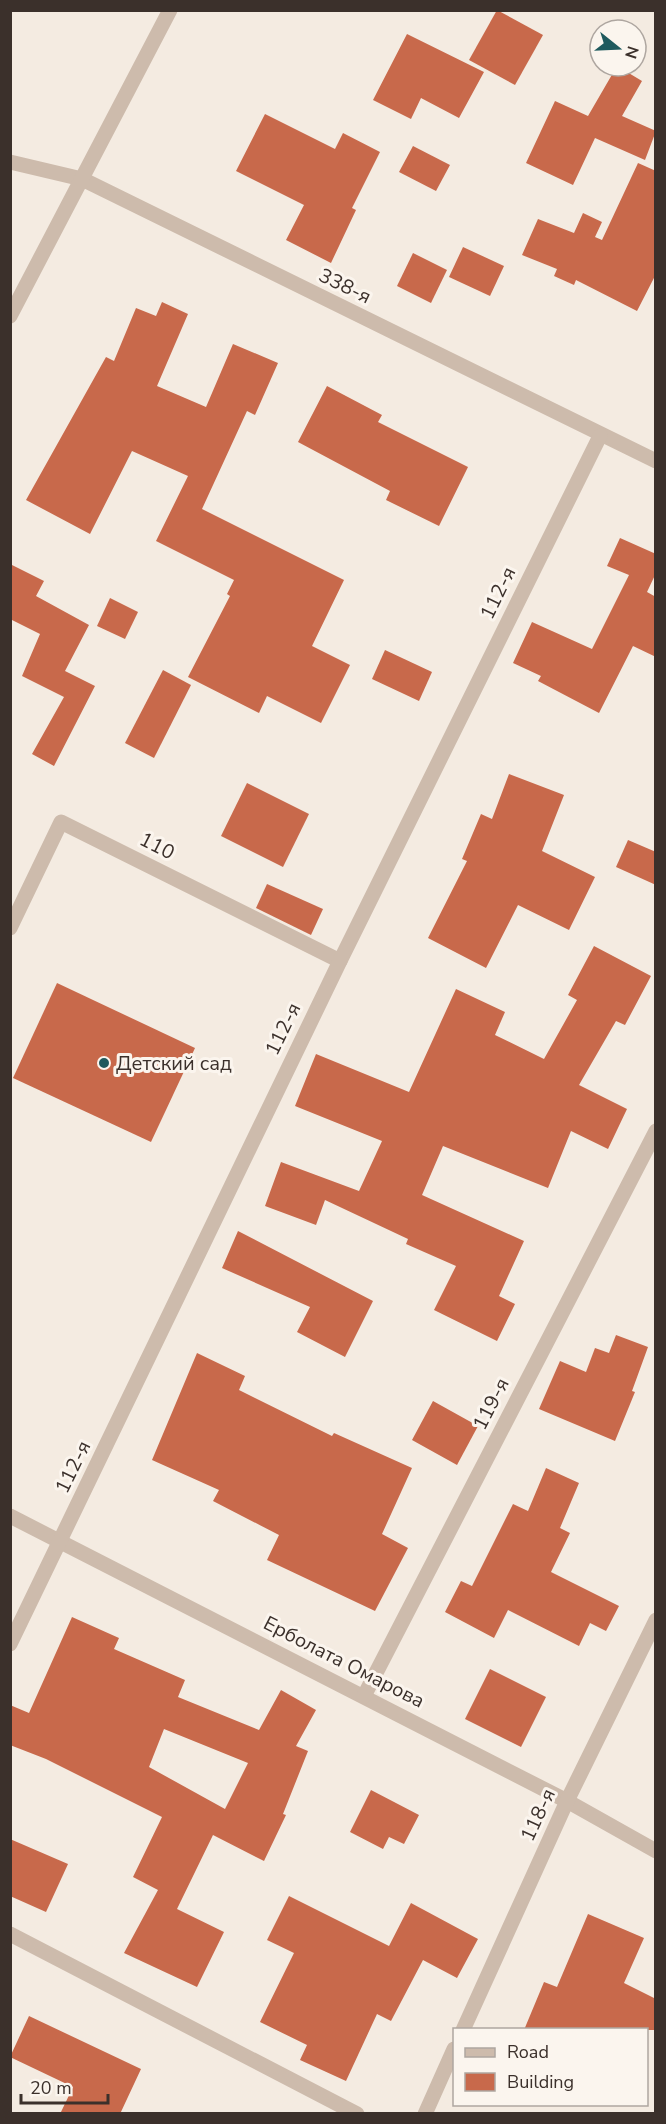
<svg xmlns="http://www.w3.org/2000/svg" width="666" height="2124" viewBox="0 0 666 2124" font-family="'Nunito Sans',sans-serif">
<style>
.building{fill:#c8694b;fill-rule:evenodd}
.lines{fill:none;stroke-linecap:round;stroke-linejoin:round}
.minor{stroke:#cdbbac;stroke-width:15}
.poi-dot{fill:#1f5a5e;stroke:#fbf5ee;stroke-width:2}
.labels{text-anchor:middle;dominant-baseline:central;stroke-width:6;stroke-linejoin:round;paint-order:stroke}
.street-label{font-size:20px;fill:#3b302b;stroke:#fbf5ee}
.poi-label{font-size:20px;fill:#3b302b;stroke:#fbf5ee;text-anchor:start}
</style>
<rect width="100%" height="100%" fill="#f4ebe1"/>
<g class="building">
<path d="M 497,10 L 543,35 L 515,85 L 469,60 Z"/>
<path d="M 407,34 L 484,72 L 459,118 L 421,98 L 411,119 L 373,100 Z"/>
<path d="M 617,66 L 642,81 L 622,116 L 656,131 L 645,160 L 595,138 L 573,185 L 526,163 L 555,101 L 588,116 Z"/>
<path d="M 265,114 L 335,149 L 343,133 L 380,152 L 352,208 L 356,210 L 331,263 L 286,240 L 304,205 L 236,171 Z"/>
<path d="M 413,146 L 450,165 L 436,191 L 399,172 Z"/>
<path d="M 638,163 L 656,171 L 656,274 L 637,311 L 576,280 L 574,285 L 554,276 L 557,269 L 522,255 L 538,219 L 574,233 L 583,213 L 602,222 L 595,237 L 602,240 Z"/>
<path d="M 463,247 L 504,266 L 490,296 L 449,277 Z"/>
<path d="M 413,253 L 447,270 L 431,303 L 397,286 Z"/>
<path d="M 162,302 L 188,314 L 157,386 L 206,407 L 233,344 L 278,363 L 255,415 L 247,411 L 202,509 L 344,580 L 312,646 L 350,665 L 321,723 L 267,696 L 259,713 L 188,677 L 230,596 L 227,594 L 234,580 L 156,541 L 188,476 L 132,451 L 90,534 L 26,500 L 106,357 L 114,361 L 136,308 L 156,316 Z"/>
<path d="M 327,386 L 382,415 L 378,422 L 468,467 L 439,526 L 386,500 L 390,491 L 298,442 Z"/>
<path d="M 620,538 L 656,554 L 656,573 L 647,592 L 656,597 L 656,657 L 633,646 L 599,713 L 538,681 L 541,676 L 513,663 L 532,622 L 592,649 L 629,575 L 607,566 Z"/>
<path d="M 10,564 L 44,581 L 36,596 L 89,625 L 65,671 L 95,686 L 54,766 L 32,754 L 64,697 L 22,676 L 40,634 L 10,619 Z"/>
<path d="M 110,598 L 138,612 L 125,639 L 97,626 Z"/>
<path d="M 385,650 L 432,672 L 419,701 L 372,679 Z"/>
<path d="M 163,670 L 191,685 L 154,758 L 125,743 Z"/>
<path d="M 509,774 L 564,795 L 542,851 L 595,877 L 569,930 L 518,905 L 486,968 L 428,938 L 467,861 L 462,859 L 481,814 L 492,819 Z"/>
<path d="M 247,783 L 309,814 L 283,867 L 221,836 Z"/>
<path d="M 628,840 L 656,852 L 656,885 L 616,867 Z"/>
<path d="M 267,884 L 323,909 L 311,935 L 256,908 Z"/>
<path d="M 594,946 L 651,976 L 625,1025 L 616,1021 L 579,1085 L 627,1109 L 608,1149 L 571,1131 L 548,1188 L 443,1146 L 422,1195 L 524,1241 L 499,1296 L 515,1304 L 497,1341 L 434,1310 L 456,1266 L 406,1244 L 408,1239 L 325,1200 L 316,1225 L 265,1206 L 281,1162 L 359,1191 L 382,1141 L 295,1106 L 316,1054 L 409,1092 L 456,989 L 505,1012 L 495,1035 L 544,1059 L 577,1000 L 568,995 Z"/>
<path d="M 57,983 L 195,1048 L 151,1142 L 13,1078 Z"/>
<path d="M 238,1231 L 373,1301 L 345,1357 L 297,1332 L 310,1307 L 222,1268 Z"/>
<path d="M 616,1335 L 648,1347 L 632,1391 L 635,1392 L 615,1441 L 539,1409 L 560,1361 L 586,1372 L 595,1348 L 609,1353 Z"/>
<path d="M 197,1353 L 245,1376 L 239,1390 L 332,1436 L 334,1433 L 412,1468 L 382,1534 L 408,1548 L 375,1611 L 267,1560 L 279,1535 L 213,1501 L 219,1490 L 152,1460 Z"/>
<path d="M 433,1401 L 478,1426 L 457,1465 L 412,1440 Z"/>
<path d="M 546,1468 L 579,1483 L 560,1528 L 570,1533 L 551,1572 L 619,1606 L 606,1631 L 590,1623 L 579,1646 L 508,1610 L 494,1638 L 445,1612 L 461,1581 L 472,1586 L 513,1504 L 528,1511 Z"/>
<path d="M 72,1617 L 119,1638 L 114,1649 L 185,1680 L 178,1697 L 259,1730 L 281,1690 L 316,1710 L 296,1746 L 308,1751 L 283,1814 L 286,1815 L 264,1861 L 213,1835 L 177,1909 L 224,1932 L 197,1987 L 124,1953 L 158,1890 L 133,1877 L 162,1817 L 46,1759 L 10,1745 L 10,1705 L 29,1713 ZM 164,1729 L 248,1763 L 225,1809 L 149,1767 Z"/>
<path d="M 490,1669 L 546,1697 L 521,1747 L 465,1719 Z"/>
<path d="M 371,1790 L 419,1815 L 404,1844 L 389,1837 L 383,1849 L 350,1832 Z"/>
<path d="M 10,1839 L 68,1864 L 46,1912 L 10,1896 Z"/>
<path d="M 289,1896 L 389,1946 L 411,1903 L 478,1939 L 457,1978 L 423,1960 L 391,2021 L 377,2014 L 346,2081 L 300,2060 L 307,2045 L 260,2022 L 294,1953 L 267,1940 Z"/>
<path d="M 588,1914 L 644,1938 L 624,1983 L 656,1999 L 656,2030 L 524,2030 L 544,1982 L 557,1987 Z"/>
<path d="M 29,2016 L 141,2069 L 120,2114 L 60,2114 L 73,2087 L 10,2057 Z"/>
</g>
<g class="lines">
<g class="minor">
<path d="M 10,162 L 82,179 L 656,461"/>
<path d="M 10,316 L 170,10"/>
<path d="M 10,928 L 61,822 L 340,961"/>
<path d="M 10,1516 L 567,1801 L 656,1851"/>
<path d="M 10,1644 L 340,961 L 600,436"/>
<path d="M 364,1696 L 656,1131"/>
<path d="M 10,1934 L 357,2114"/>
<path d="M 463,2030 L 567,1801 L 656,1620"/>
<path d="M 425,2114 L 454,2049"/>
</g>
</g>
<circle class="poi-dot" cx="104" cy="1063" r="6"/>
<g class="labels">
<g class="street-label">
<text transform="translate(345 286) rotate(26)">338-я</text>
<text transform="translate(498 593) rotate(-64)">112-я</text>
<text transform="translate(157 846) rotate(27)">110</text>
<text transform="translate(283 1029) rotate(-64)">112-я</text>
<text transform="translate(491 1404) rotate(-63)">119-я</text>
<text transform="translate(73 1467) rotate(-64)">112-я</text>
<text transform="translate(344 1662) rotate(27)">Ерболата Омарова</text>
<text transform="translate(538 1815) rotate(-65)">118-я</text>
</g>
<g class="poi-label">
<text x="116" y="1063">Детский сад</text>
</g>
</g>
<rect width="666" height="2124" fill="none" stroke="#3b302b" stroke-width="24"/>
<rect x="453" y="2028" width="195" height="78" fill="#fbf5ee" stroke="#aea6a0" stroke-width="1.5"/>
<rect x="465" y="2048" width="30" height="9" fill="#cdbbac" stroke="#aea6a0" stroke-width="1.5"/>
<text x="507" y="2058" font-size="18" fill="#3b302b">Road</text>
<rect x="465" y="2073" width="30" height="18" fill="#c8694b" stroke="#aea6a0" stroke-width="1.5"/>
<text x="507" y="2088" font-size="18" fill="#3b302b">Building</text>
<g transform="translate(618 48) rotate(108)"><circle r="28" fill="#fbf5ee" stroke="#aea6a0" stroke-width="1.5"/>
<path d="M0-4.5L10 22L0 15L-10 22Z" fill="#1f5a5e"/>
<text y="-9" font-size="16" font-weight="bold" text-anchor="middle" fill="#3b302b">N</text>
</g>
<path d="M21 2094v9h87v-9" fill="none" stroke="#3b302b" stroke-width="3"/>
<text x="30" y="2094" font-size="18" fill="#3b302b" stroke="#fbf5ee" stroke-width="4.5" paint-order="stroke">20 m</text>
</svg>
